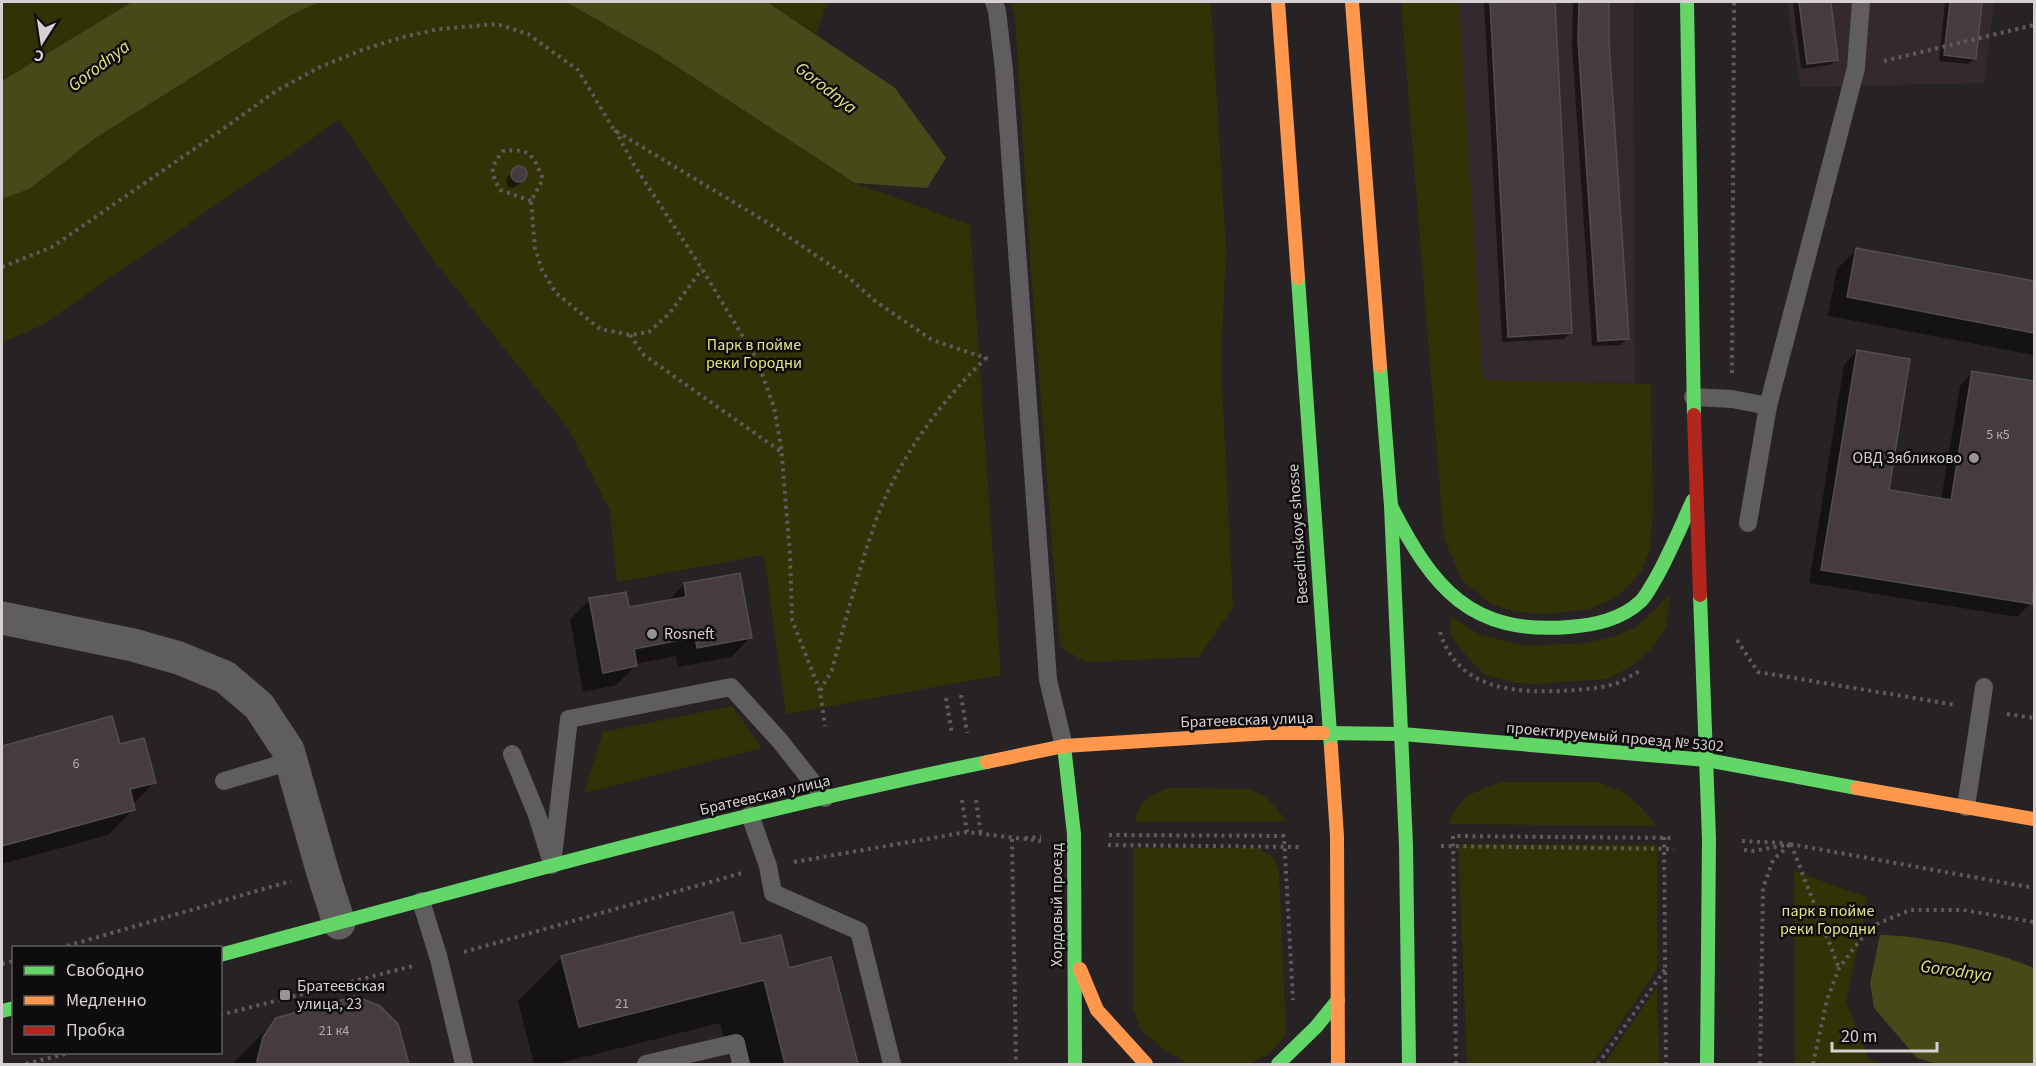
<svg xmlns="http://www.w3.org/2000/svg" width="2036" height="1066" viewBox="0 0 2036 1066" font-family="'Source Sans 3',sans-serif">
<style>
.built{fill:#34292f}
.green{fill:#313205}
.water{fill:#484918}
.shadow{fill:#0007}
.building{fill:#463b41;stroke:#514e50;stroke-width:1.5}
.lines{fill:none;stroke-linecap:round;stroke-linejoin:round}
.path{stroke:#5d5b5c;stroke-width:4;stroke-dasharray:3 4.5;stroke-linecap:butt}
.lane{stroke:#5f5d5e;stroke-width:18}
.street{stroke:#5f5d5e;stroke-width:33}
.fast{stroke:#63d668;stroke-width:14}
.slow{stroke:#ff974d;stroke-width:14}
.jam{stroke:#b3261e;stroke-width:14}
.poi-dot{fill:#989496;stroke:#0f0c0e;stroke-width:2}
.labels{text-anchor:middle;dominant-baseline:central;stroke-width:5;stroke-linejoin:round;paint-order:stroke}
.number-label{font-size:14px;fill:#b1acae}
.park-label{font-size:16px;fill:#e2e884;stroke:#0f0c0e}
.poi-label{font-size:16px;fill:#d5d1d3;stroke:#0f0c0e;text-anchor:start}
.street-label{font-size:16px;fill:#d5d1d3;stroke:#0f0c0e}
.water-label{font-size:18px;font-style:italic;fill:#e0e682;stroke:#0f0c0e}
</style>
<rect width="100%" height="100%" fill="#272325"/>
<g class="built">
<path d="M 1459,2 L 1633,2 L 1635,383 L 1483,380 Z"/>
<path d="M 1787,2 L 1994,2 L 1984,83 L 1801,87 Z"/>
</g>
<g class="green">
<path d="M 2,2 L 132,2 L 2,81 Z"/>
<path d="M 319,2 L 566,2 L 659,55 L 855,183 L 970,225 L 1001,675 L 786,714 L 764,555 L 617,582 L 610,511 L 568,428 L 435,262 L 339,120 L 42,325 L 2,343 L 2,199 L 29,189 L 97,137 L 291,15 Z"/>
<path d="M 767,2 L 830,2 L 824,11 L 816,34 Z"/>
<path d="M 1010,2 L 1211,2 L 1226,251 L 1221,364 L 1233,607 L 1199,657 L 1085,662 L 1060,646 L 1030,259 L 1015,16 Z"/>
<path d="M 1401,2 L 1459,2 L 1483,380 L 1651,384 L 1653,509 L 1650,549 L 1641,572 L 1625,589 L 1611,600 L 1589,609 L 1547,614 L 1517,612 L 1491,604 L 1463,581 L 1444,539 Z"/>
<path d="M 1670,594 L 1666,626 L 1656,644 L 1636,663 L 1608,679 L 1532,684 L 1510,682 L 1484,674 L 1465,654 L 1451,636 L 1450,616 L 1479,634 L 1524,646 L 1587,643 L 1612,637 L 1635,628 L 1655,610 Z"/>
<path d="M 732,706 L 762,748 L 584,793 L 603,732 Z"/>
<path d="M 1502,782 L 1598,782 L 1624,793 L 1642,808 L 1656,826 L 1449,824 C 1457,797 1477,790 1502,782 Z"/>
<path d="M 1169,788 L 1246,789 C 1265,794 1276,805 1286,821 L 1135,822 C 1140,798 1148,796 1169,788 Z"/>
<path d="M 1458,844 L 1657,845 L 1657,970 L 1592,1064 L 1467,1064 Z"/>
<path d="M 1133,848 L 1258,848 L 1274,858 L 1279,872 L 1286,1035 L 1267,1055 L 1249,1064 L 1188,1064 L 1161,1047 L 1141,1030 L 1133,1009 Z"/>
<path d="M 1794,871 L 1868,898 L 1846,1002 L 1869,1059 L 1884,1064 L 1795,1064 Z"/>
<path d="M 1657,987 L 1659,1064 L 1604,1064 Z"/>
</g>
<g class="water">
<path d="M 132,2 L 319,2 L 291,15 L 97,137 L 29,189 L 2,199 L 2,81 Z"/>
<path d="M 566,2 L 767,2 L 895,88 L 946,158 L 927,188 L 855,183 L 659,55 Z"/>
<path d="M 1880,935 C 1927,936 1991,950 2034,968 L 2034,1064 L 1936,1064 L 1917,1058 L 1874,1008 L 1870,983 Z"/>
</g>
<g class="shadow">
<path d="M 1484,2 L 1553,2 L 1571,332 L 1564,339 L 1502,342 Z"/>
<path d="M 1573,2 L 1608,2 L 1607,43 L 1627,338 L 1621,345 L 1592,346 L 1572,47 Z"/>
<path d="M 1793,2 L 1830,2 L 1837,59 L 1830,65 L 1801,69 Z"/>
<path d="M 1945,2 L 1981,2 L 1975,58 L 1968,64 L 1939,61 Z"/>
<path d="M 519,168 L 523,169 L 526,173 L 524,179 L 518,185 L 513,188 L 508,187 L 506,182 L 507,177 Z"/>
<path d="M 1856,250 L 2034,283 L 2034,355 L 1828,316 L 1837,269 Z"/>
<path d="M 1857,351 L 1887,491 L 1941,500 L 1960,386 L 1973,372 L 2034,382 L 2034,577 L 2030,604 L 2017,617 L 1809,583 L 1844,365 Z"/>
<path d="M 684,584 L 751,637 L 731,657 L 678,667 L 676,656 L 635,664 L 636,666 L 616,685 L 583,692 L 570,619 L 590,600 L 628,609 L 667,602 Z"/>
<path d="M 111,718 L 119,746 L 155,782 L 132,805 L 133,810 L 108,835 L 2,864 L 2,747 Z"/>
<path d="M 740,946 L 788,970 L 830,959 L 857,1064 L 731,1064 L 720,1023 L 556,1064 L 534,1064 L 518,1001 L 562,957 Z"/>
<path d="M 277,1019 L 397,1025 L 407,1064 L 232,1064 Z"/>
</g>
<g class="building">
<path d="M 1490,2 L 1555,2 L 1572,333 L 1508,337 Z"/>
<path d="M 1579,2 L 1609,2 L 1609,43 L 1629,339 L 1598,341 L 1578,40 Z"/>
<path d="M 1799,2 L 1831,2 L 1838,60 L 1807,64 Z"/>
<path d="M 1950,2 L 1982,2 L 1976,59 L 1944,55 Z"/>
<circle cx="519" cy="174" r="8"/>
<path d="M 1856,248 L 2034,281 L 2034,333 L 1847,297 Z"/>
<path d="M 1857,350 L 1910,359 L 1889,490 L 1951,500 L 1972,371 L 2034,381 L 2034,586 L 2032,604 L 1821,570 Z"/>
<path d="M 740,573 L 752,638 L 697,648 L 695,637 L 634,649 L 637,666 L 603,673 L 589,598 L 626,592 L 629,607 L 686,597 L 684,583 Z"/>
<path d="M 112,716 L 120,744 L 144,738 L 156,783 L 130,789 L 135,810 L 2,846 L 2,746 Z"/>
<path d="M 733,912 L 741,944 L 781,935 L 789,968 L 831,957 L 858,1064 L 785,1064 L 764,980 L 579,1027 L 561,956 Z"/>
<path d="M 355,996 L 380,1006 L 398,1024 L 409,1064 L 258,1064 L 257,1061 L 263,1037 L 276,1018 Z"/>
</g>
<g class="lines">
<g class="path">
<path d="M 1884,61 L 2034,25"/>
<path d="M 615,130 L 634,165 L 702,269 L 757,360 L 774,407 L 781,446 L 790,554 L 792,620 L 820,691 L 825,726"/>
<path d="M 531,201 L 500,190 C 490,171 490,168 503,151 C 531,148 533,155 543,179 L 531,201 L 535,248 L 542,270 L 556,293 L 600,329 L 630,335 L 649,332 L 669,314 L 702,269"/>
<path d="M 2,267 L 52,247 L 213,136 L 276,91 L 320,67 L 362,50 L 403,37 L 439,29 L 497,24 L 528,34 L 578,70 L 614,130 L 768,223 L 848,277 L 875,301 L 932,340 L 986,358 C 938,404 894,465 873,529 C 857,575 845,623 832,670 L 820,691"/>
<path d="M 630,335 L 644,355 L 780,451"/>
<path d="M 1732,373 L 1734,2"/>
<path d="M 1440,632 C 1457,688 1511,693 1561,691 C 1577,690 1595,689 1611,685 C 1621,683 1631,675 1640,671"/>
<path d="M 1737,640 L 1758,672 L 1956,705"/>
<path d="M 961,695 L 967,733"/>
<path d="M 946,698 L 952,734"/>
<path d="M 2007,714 L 2034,718"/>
<path d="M 962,800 L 967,832"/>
<path d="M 976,800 L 981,835"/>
<path d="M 1109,835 L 1284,836 L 1293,1000"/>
<path d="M 1664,837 L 1666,1064"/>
<path d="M 1025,838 L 1041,837"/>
<path d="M 1012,839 L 1016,1064"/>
<path d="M 1742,841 L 1783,843"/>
<path d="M 1790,844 L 2034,888"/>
<path d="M 1791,844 L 1839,968"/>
<path d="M 1108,845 L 1302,847"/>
<path d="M 1441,846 L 1674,849"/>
<path d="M 1744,850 L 1753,851 L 1791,844"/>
<path d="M 794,862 L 967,832 L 1041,841"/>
<path d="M 60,948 L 291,881"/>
<path d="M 464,952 L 742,873"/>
<path d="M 2,964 L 14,961"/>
<path d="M 220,1015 L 413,966"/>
<path d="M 26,1064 L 73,1052"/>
<path d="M 1456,1064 L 1453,836 L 1675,838"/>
<path d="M 1598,1064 L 1666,968"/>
<path d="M 1760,1064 L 1763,888 L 1773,860 L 1790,844"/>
<path d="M 1813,1064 L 1827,1000 L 1839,968 L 1860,940 L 1877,924 L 1910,910 L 1963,910 L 2034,922"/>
</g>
<g class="lane">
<path d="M 994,2 L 997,11 L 1004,70 L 1048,680 L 1064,746"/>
<path d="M 1693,397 L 1732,399 L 1768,406 L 1748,523"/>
<path d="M 1768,406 L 1856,68 L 1861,2"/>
<path d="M 512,754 L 537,815 L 550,857"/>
<path d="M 224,781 L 291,761"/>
<path d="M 1966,807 L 1984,687"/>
<path d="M 750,815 L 768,866 L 773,893 L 859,931 L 892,1064"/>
<path d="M 552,865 L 569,719 L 731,687 L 780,741 L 825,798"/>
<path d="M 421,901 L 439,959 L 464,1064"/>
<path d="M 646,1064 L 736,1043 L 741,1064"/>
</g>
<path class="street" d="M 2,618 L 133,645 L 179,658 L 225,677 L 259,706 L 288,750 L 323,873 L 339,923"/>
<g class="fast">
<path d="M 1687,2 L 1694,415"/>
<path d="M 1298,278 L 1331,748"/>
<path d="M 1380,366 L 1391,506 L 1406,845 L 1409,1064"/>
<path d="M 1391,506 C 1433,588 1470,635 1569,627 C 1594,625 1621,620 1641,601 C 1647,595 1651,586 1656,578 C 1670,553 1681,526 1693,500"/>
<path d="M 1700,595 L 1709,839 L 1707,1064"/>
<path d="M 1323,733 L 1402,734 L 1707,760 L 1857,788"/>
<path d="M 1064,746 L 1074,834 L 1075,1064"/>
<path d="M 220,955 C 474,886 728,815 987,762"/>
<path d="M 2,1011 L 14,1008"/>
<path d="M 1278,1064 L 1316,1027 L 1338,1000"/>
</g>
<g class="slow">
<path d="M 1278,2 L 1298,278"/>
<path d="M 1352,2 L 1380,366"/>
<path d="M 1331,748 L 1337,836 L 1338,1064"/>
<path d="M 987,762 L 1064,746 L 1268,733 L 1323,733"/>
<path d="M 1857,788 L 2034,819"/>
<path d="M 1080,969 L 1097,1010 L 1146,1064"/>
</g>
<path class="jam" d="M 1694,415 L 1700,595"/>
</g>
<g class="poi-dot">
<circle cx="1974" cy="458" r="6"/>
<circle cx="652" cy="634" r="6"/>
<rect x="279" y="989" width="12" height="12" rx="3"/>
</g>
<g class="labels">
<g class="number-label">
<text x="1998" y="435">5 к5</text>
<text x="76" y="764">6</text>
<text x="622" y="1004">21</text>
<text x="334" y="1031">21 к4</text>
</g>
<g class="park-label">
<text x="754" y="345">Парк в пойме<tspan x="754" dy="18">реки Городни</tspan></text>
<text x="1828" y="911">парк в пойме<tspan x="1828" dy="18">реки Городни</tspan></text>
</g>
<g class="poi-label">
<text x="1962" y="458" text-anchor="end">ОВД Зябликово</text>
<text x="664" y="634">Rosneft</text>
<text x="297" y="986">Братеевская<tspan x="297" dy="18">улица, 23</tspan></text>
</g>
<g class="street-label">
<text transform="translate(1298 534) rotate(-94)">Besedinskoye shosse</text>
<text transform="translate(1247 720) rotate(-2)">Братеевская улица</text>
<text transform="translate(1615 737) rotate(5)">проектируемый проезд № 5302</text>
<text transform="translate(765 795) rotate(-13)">Братеевская улица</text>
<text transform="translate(1057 905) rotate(-90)">Хордовый проезд</text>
</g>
<g class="water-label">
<text transform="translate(99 66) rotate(-37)">Gorodnya</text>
<text transform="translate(826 88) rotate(38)">Gorodnya</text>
<text transform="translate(1956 971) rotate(8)">Gorodnya</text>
</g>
</g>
<rect width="2036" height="1066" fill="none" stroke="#d5d1d3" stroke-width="6"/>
<rect x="12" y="946" width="210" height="108" fill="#0f0c0e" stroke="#5e5b5d" stroke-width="1.5"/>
<rect x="24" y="966" width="30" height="9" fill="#63d668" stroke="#5e5b5d" stroke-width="1.5"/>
<text x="66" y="976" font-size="18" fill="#d5d1d3">Свободно</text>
<rect x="24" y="996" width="30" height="9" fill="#ff974d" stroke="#5e5b5d" stroke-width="1.5"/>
<text x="66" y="1006" font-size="18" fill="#d5d1d3">Медленно</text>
<rect x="24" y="1026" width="30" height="9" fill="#b3261e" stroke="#5e5b5d" stroke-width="1.5"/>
<text x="66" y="1036" font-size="18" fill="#d5d1d3">Пробка</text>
<g transform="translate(42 42) rotate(192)" stroke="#0f0c0e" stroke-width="4.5" paint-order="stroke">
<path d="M0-4.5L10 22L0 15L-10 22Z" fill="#d5d1d3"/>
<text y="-9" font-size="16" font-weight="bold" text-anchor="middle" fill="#d5d1d3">С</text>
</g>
<path d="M1832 1042v9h105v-9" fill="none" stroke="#d5d1d3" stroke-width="3"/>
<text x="1841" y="1042" font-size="18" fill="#d5d1d3" stroke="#0f0c0e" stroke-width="4.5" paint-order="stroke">20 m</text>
</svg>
